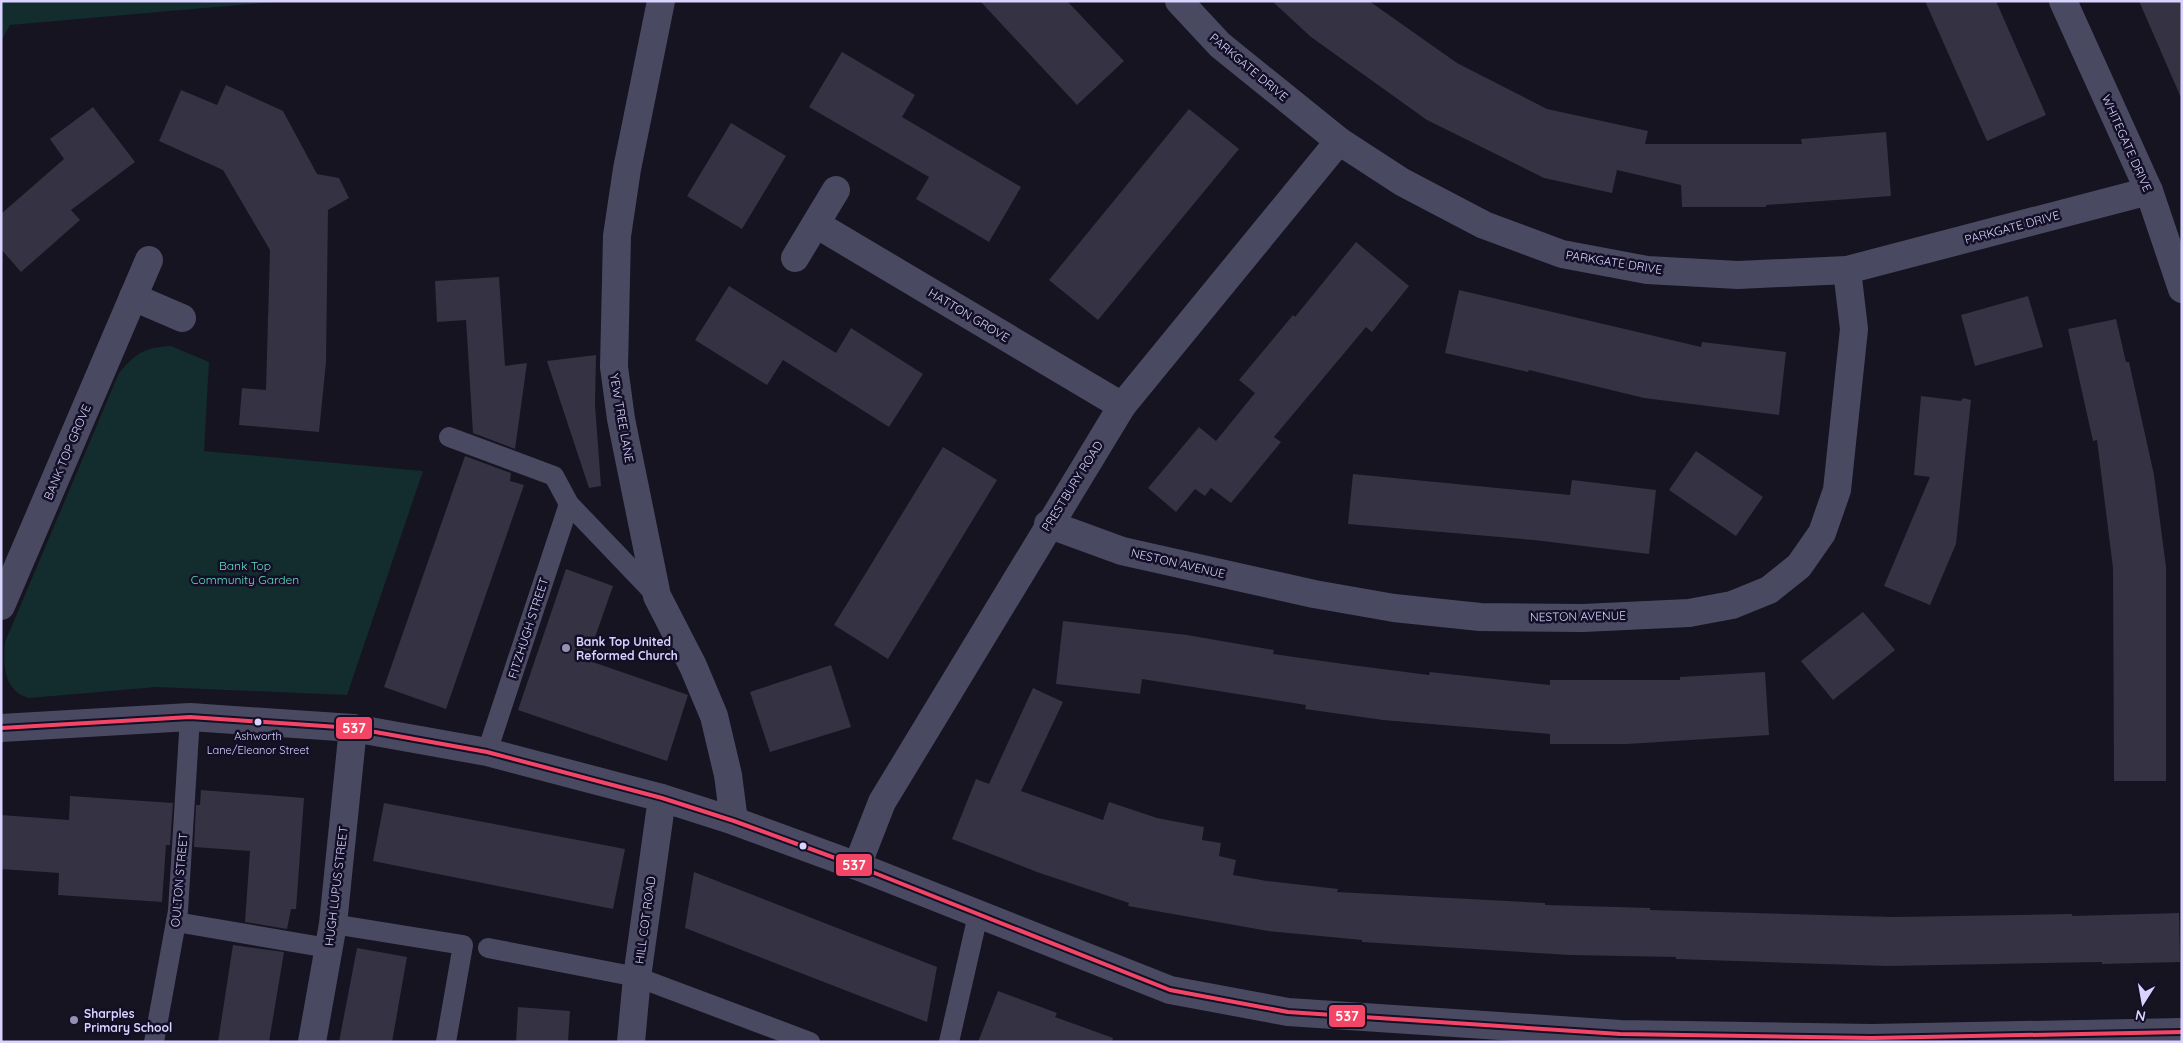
<svg xmlns="http://www.w3.org/2000/svg" width="2183" height="1043" viewBox="0 0 2183 1043" font-family="Quicksand,sans-serif">
<style>
.green{fill:#132c2d}
.building{fill:#343243}
.lines{fill:none;stroke-linecap:round;stroke-linejoin:round}
.lane{stroke:#4a4962;stroke-width:20}
.street{stroke:#4a4962;stroke-width:28}
.bus-1-casing{stroke:#130f26;stroke-width:8}
.bus-1{stroke:#f34667;stroke-width:4}
.poi-dot{fill:#9591b1;stroke:#130f26;stroke-width:2}
.bus-dot{fill:#d9d4ff;stroke:#130f26;stroke-width:2}
.labels{text-anchor:middle;dominant-baseline:central;stroke-width:5;stroke-linejoin:round;paint-order:stroke}
.bus-label{font-size:11px;fill:#d9d4ff;stroke:#130f26}
.street-label{font-size:12px;fill:#d9d4ff;stroke:#130f26}
.park-label{font-size:12px;fill:#5fe0c0;stroke:#130f26}
.poi-label{font-size:12px;font-weight:bold;fill:#d9d4ff;stroke:#130f26;text-anchor:start}
.line-badge{stroke:#130f26;stroke-width:2}
.badge-label{font-size:14px;text-anchor:middle;font-weight:bold;fill:#fff}
</style>
<rect width="100%" height="100%" fill="#161421"/>
<g class="green">
<path d="M 1,1 L 285,1 L 10,25 L 1,41 Z"/>
<path d="M 171,346 L 209,362 L 204,451 L 423,471 L 347,695 L 157,687 L 29,698 C 3,691 3,664 5,642 L 119,373 C 136,353 145,347 171,346 Z"/>
</g>
<g class="building">
<path d="M 980,1 L 1067,1 L 1124,61 L 1077,105 Z"/>
<path d="M 1272,1 L 1369,1 L 1457,63 L 1547,109 L 1648,131 L 1645,144 L 1802,144 L 1801,139 L 1886,132 L 1891,196 L 1766,205 L 1766,207 L 1682,207 L 1681,185 L 1617,170 L 1612,193 L 1544,178 L 1427,120 L 1311,37 Z"/>
<path d="M 1925,1 L 1996,1 L 2046,115 L 1987,141 Z"/>
<path d="M 2139,1 L 2182,1 L 2182,100 Z"/>
<path d="M 842,52 L 915,95 L 902,117 L 1021,187 L 989,242 L 916,199 L 929,177 L 809,107 Z"/>
<path d="M 226,85 L 283,111 L 317,174 L 339,178 L 349,198 L 328,210 L 326,362 L 319,432 L 239,425 L 242,388 L 266,390 L 270,250 L 223,170 L 159,141 L 181,90 L 217,105 Z"/>
<path d="M 93,107 L 135,162 L 71,210 L 80,220 L 21,272 L 1,249 L 1,214 L 64,159 L 50,139 Z"/>
<path d="M 1189,109 L 1239,149 L 1098,320 L 1049,280 Z"/>
<path d="M 731,123 L 786,156 L 742,229 L 687,196 Z"/>
<path d="M 1356,242 L 1409,286 L 1372,332 L 1366,327 L 1274,437 L 1281,442 L 1231,503 L 1211,488 L 1205,496 L 1195,489 L 1176,512 L 1148,488 L 1199,427 L 1216,441 L 1255,393 L 1239,380 L 1293,315 L 1295,317 Z"/>
<path d="M 499,277 L 505,366 L 527,363 L 515,449 L 473,433 L 466,320 L 437,322 L 435,281 Z"/>
<path d="M 729,286 L 836,353 L 851,328 L 923,374 L 889,427 L 783,360 L 767,385 L 695,340 Z"/>
<path d="M 1459,290 L 1701,347 L 1702,342 L 1786,352 L 1779,415 L 1644,398 L 1529,370 L 1528,372 L 1445,353 Z"/>
<path d="M 2028,296 L 2043,347 L 1975,366 L 1961,315 Z"/>
<path d="M 2116,319 L 2126,362 L 2129,362 L 2154,475 L 2166,567 L 2166,781 L 2114,781 L 2113,568 L 2097,440 L 2093,441 L 2068,329 Z"/>
<path d="M 596,355 L 595,405 L 601,486 L 589,488 L 547,361 Z"/>
<path d="M 1921,396 L 1961,401 L 1963,398 L 1971,400 L 1956,544 L 1930,605 L 1884,586 L 1930,477 L 1914,475 Z"/>
<path d="M 943,447 L 997,480 L 888,659 L 834,625 Z"/>
<path d="M 1696,451 L 1763,497 L 1736,536 L 1669,490 Z"/>
<path d="M 465,456 L 511,473 L 510,481 L 524,485 L 446,709 L 384,687 Z"/>
<path d="M 1353,474 L 1570,495 L 1572,480 L 1656,490 L 1649,554 L 1534,540 L 1348,524 Z"/>
<path d="M 566,569 L 613,586 L 587,660 L 688,695 L 667,761 L 518,710 Z"/>
<path d="M 1863,612 L 1895,650 L 1833,700 L 1801,661 Z"/>
<path d="M 1063,621 L 1187,635 L 1274,650 L 1273,654 L 1351,665 L 1429,675 L 1430,672 L 1550,685 L 1550,680 L 1680,680 L 1680,677 L 1765,672 L 1769,735 L 1627,744 L 1550,744 L 1550,734 L 1383,720 L 1305,709 L 1306,705 L 1142,679 L 1140,694 L 1056,684 Z"/>
<path d="M 831,665 L 851,727 L 770,752 L 750,692 Z"/>
<path d="M 1033,688 L 1063,702 L 1021,791 L 1103,820 L 1109,802 L 1157,818 L 1204,827 L 1202,840 L 1221,843 L 1219,856 L 1236,860 L 1233,875 L 1267,881 L 1338,889 L 1337,892 L 1545,903 L 1545,905 L 1650,908 L 1650,910 L 1893,917 L 2072,914 L 2072,916 L 2179,913 L 2180,962 L 2102,964 L 2102,962 L 1887,966 L 1676,959 L 1676,957 L 1570,955 L 1362,942 L 1362,940 L 1268,931 L 1128,906 L 1129,903 L 1037,872 L 952,839 L 976,779 L 989,784 Z"/>
<path d="M 201,790 L 304,798 L 296,909 L 291,909 L 287,929 L 245,922 L 250,851 L 194,847 L 196,805 L 200,805 Z"/>
<path d="M 70,796 L 173,803 L 170,845 L 166,845 L 162,902 L 58,895 L 59,873 L 1,869 L 1,815 L 69,820 Z"/>
<path d="M 384,803 L 625,849 L 613,909 L 373,861 Z"/>
<path d="M 694,872 L 937,967 L 927,1022 L 685,928 Z"/>
<path d="M 233,945 L 284,952 L 269,1042 L 218,1042 Z"/>
<path d="M 357,948 L 407,957 L 392,1042 L 339,1042 Z"/>
<path d="M 998,991 L 1057,1013 L 1055,1017 L 1113,1038 L 1112,1042 L 978,1042 Z"/>
<path d="M 518,1007 L 570,1011 L 568,1042 L 516,1042 Z"/>
</g>
<g class="lines">
<g class="lane">
<path d="M 449,437 L 554,476 L 569,504 L 657,596"/>
<path d="M 487,752 L 569,504"/>
<path d="M 176,922 L 328,948"/>
<path d="M 333,924 L 463,945 L 446,1042"/>
<path d="M 488,948 L 637,977 L 810,1042"/>
<path d="M 154,1042 L 178,911 L 190,717"/>
<path d="M 949,1042 L 978,915"/>
</g>
<g class="street">
<path d="M 661,1 L 627,169 L 617,236 L 614,367 L 621,419 L 657,596 L 693,666 L 714,716 L 728,775 L 734,821"/>
<path d="M 1179,1 L 1220,45 L 1339,141 L 1402,182 L 1484,225 L 1562,254 L 1647,270 L 1738,275 L 1847,270 L 2149,191"/>
<path d="M 2063,1 L 2149,191 L 2182,289"/>
<path d="M 816,224 L 1122,406"/>
<path d="M 795,258 L 836,190"/>
<path d="M 133,297 L 182,318"/>
<path d="M 1048,524 L 1122,551 L 1314,594 L 1394,608 L 1480,617 L 1583,618 L 1689,613 L 1732,605 L 1769,590 L 1799,566 L 1822,533 L 1837,490 L 1854,329 L 1847,270"/>
<path d="M 1,606 L 149,260"/>
<path d="M 1,728 L 190,717 L 353,728 L 487,752 L 662,798 L 734,821 L 857,866 L 1170,990 L 1288,1012 L 1620,1034 L 1872,1038 L 2182,1032"/>
<path d="M 857,866 L 882,802 L 1122,406 L 1339,141"/>
<path d="M 312,1042 L 333,924 L 353,728"/>
<path d="M 631,1042 L 637,977 L 662,798"/>
</g>
<g class="bus-1-casing">
<path id="bus-1" d="M 1,728 L 190,717 L 353,728 L 487,752 L 662,798 L 734,821 L 857,866 L 1170,990 L 1288,1012 L 1620,1034 L 1872,1038 L 2182,1032"/>
</g>
<use href="#bus-1" class="bus-1"/>
</g>
<g class="poi-dot">
<circle cx="566" cy="648" r="5"/>
<circle cx="74" cy="1020" r="5"/>
</g>
<g class="bus-dot">
<circle cx="258" cy="722" r="4.5"/>
<circle cx="803" cy="846" r="4.5"/>
</g>
<g class="labels">
<g class="bus-label">
<text x="258" y="736">Ashworth<tspan x="258" dy="14">Lane/Eleanor Street</tspan></text>
</g>
<g class="street-label">
<text transform="translate(1249 67) rotate(40)">PARKGATE DRIVE</text>
<text transform="translate(2127 143) rotate(66)">WHITEGATE DRIVE</text>
<text transform="translate(2012 227) rotate(-15)">PARKGATE DRIVE</text>
<text transform="translate(1614 262) rotate(9)">PARKGATE DRIVE</text>
<text transform="translate(969 315) rotate(31)">HATTON GROVE</text>
<text transform="translate(622 418) rotate(80)">YEW TREE LANE</text>
<text transform="translate(67 452) rotate(-67)">BANK TOP GROVE</text>
<text transform="translate(1072 486) rotate(-58)">PRESTBURY ROAD</text>
<text transform="translate(1178 563) rotate(13)">NESTON AVENUE</text>
<text transform="translate(1578 616) rotate(-1)">NESTON AVENUE</text>
<text transform="translate(528 628) rotate(-72)">FITZHUGH STREET</text>
<text transform="translate(179 880) rotate(-85)">OULTON STREET</text>
<text transform="translate(336 886) rotate(-83)">HUGH LUPUS STREET</text>
<text transform="translate(645 920) rotate(-82)">HILL COT ROAD</text>
</g>
<g class="park-label">
<text x="245" y="565">Bank Top<tspan x="245" dy="14">Community Garden</tspan></text>
</g>
<g class="poi-label">
<text x="576" y="641">Bank Top United<tspan x="576" dy="14">Reformed Church</tspan></text>
<text x="84" y="1013">Sharples<tspan x="84" dy="14">Primary School</tspan></text>
</g>
</g>
<g class="line-badge">
<rect x="335" y="716" width="38" height="24" rx="5" fill="#f34667"/>
<rect x="835" y="853" width="38" height="24" rx="5" fill="#f34667"/>
<rect x="1328" y="1004" width="38" height="24" rx="5" fill="#f34667"/>
</g>
<g class="badge-label">
<text x="354" y="733">537</text>
<text x="854" y="870">537</text>
<text x="1347" y="1021">537</text>
</g>
<rect width="2183" height="1043" fill="none" stroke="#d9d4ff" stroke-width="5"/>
<g transform="translate(2143 1003) rotate(191)" stroke="#130f26" stroke-width="4" paint-order="stroke">
<path d="M0-4L9 19L0 12L-9 19Z" fill="#d9d4ff"/>
<text y="-8" font-size="14" font-weight="bold" text-anchor="middle" fill="#d9d4ff">N</text>
</g>
</svg>
